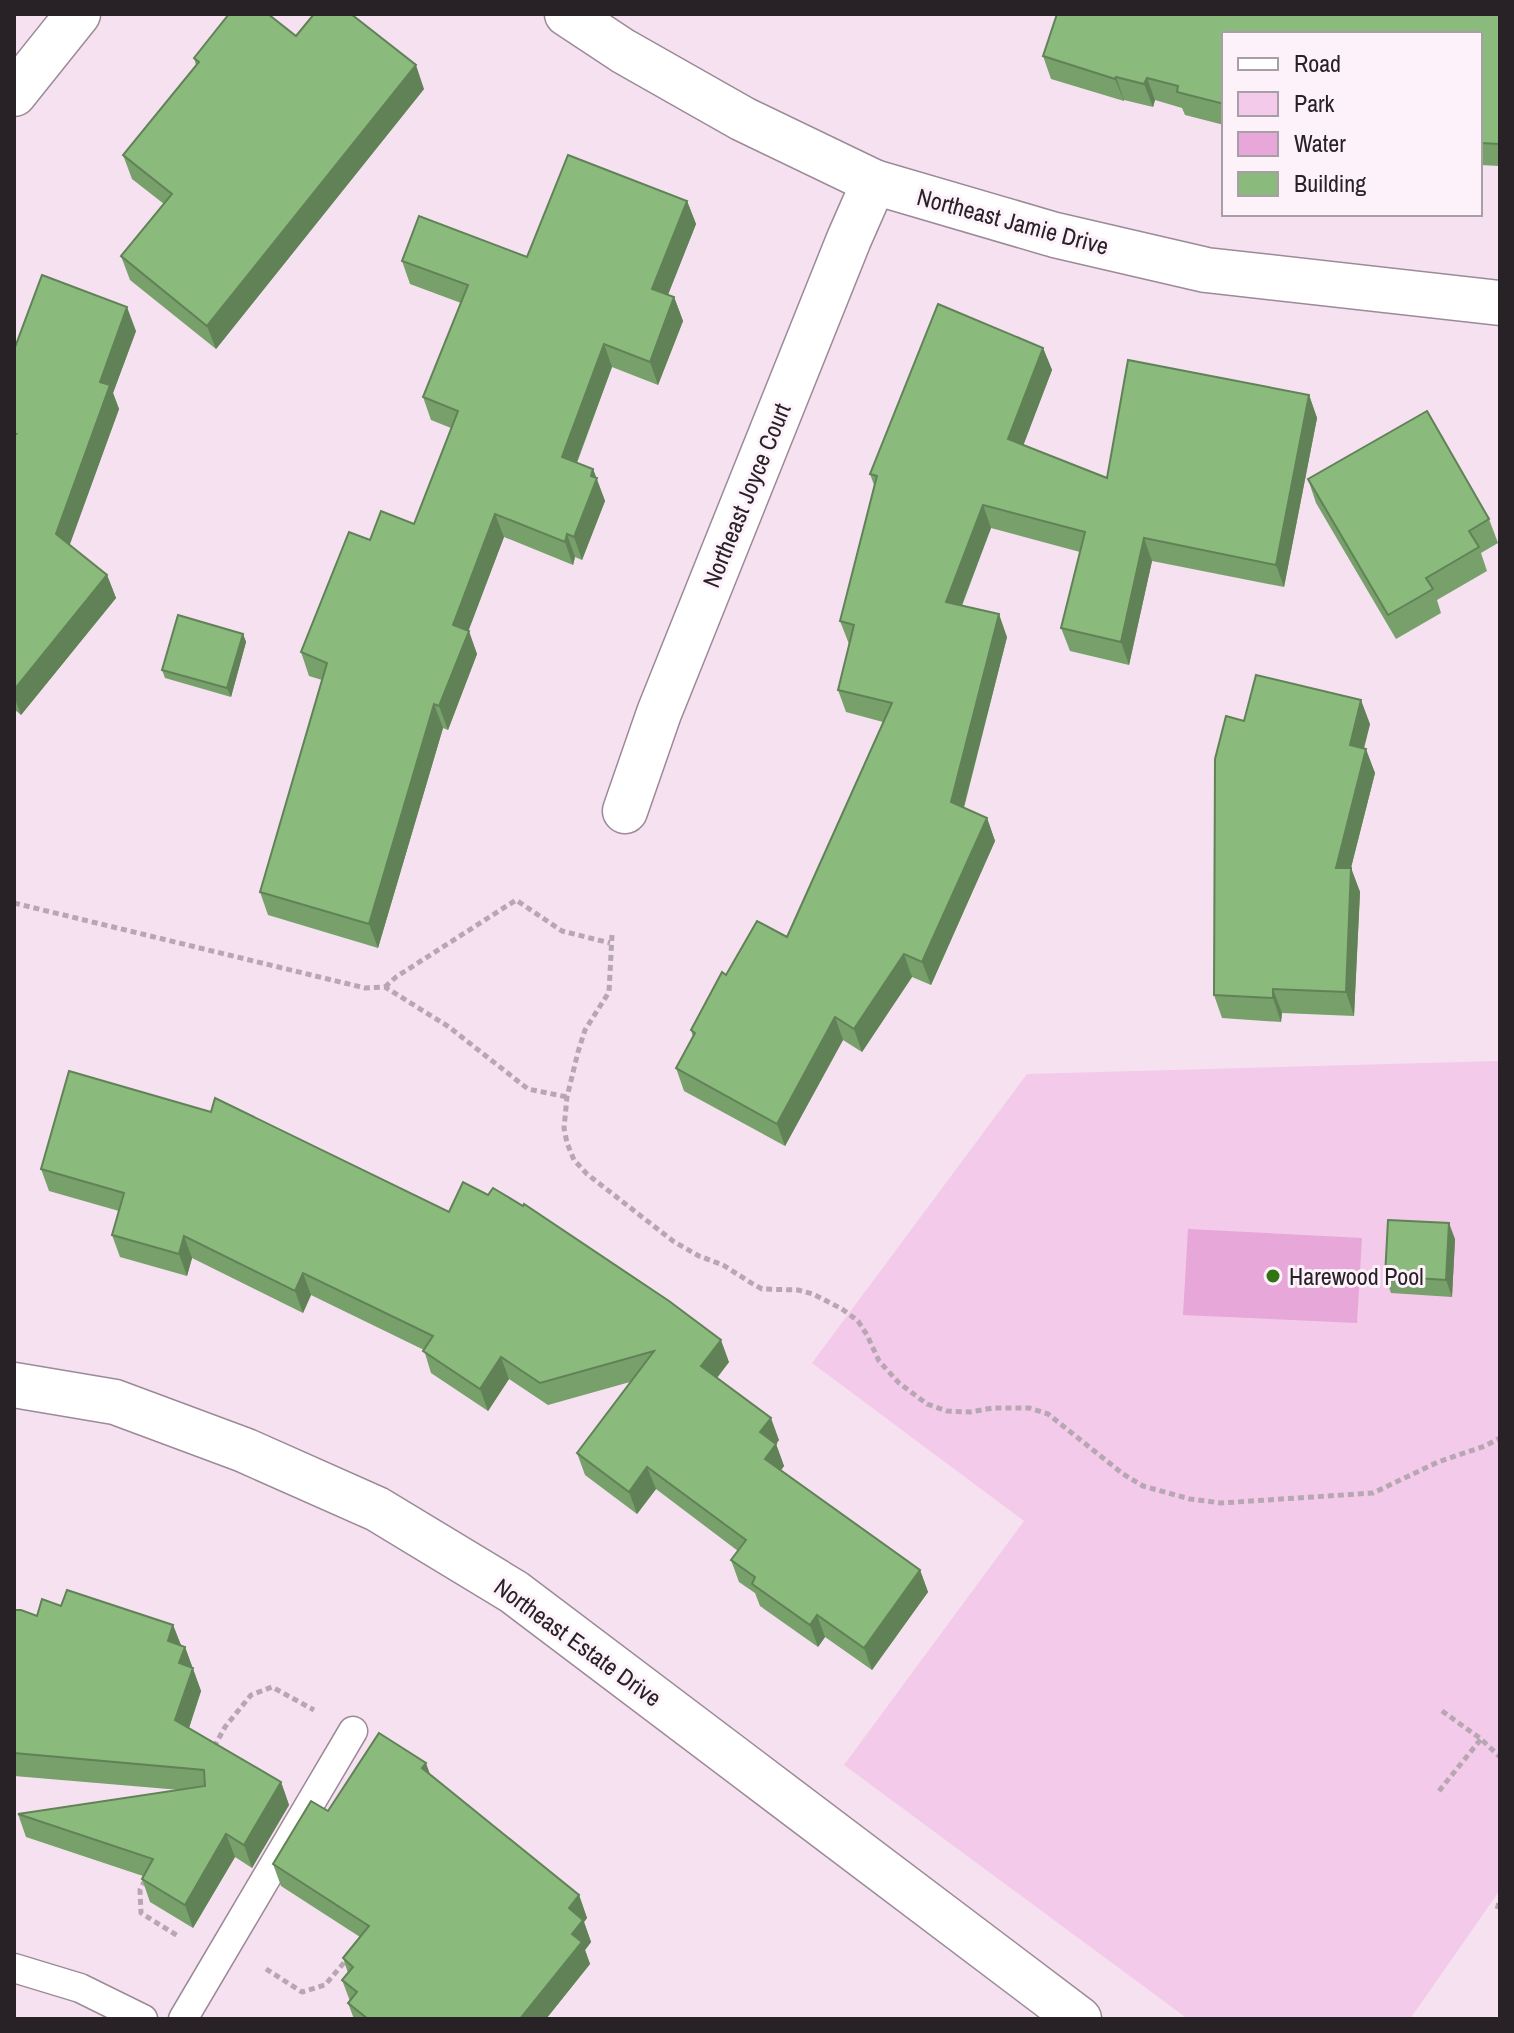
<svg xmlns="http://www.w3.org/2000/svg" width="1514" height="2033" viewBox="0 0 1514 2033" font-family="'Archivo Narrow',sans-serif">
<style>
.green{fill:#f3cae9}
.water{fill:#e7a7d9}
.lines{fill:none;stroke-linecap:round;stroke-linejoin:round}
.service-casing{stroke:#9c8a98;stroke-width:31}
.minor-casing{stroke:#9c8a98;stroke-width:47}
.path{stroke:#b7a7b3;stroke-width:5;stroke-dasharray:6 4;stroke-linecap:butt}
.service{stroke:#fff;stroke-width:28}
.minor{stroke:#fff;stroke-width:44}
.wall{fill:#77a06b}
.shaded-wall{fill:#618257}
.building{fill:#8aba7c;stroke:#618257;stroke-width:2}
.poi-dot{fill:#317412;stroke:#fdf1fa;stroke-width:3}
.labels{text-anchor:middle;dominant-baseline:central;stroke-width:6;stroke-linejoin:round;paint-order:stroke}
.street-label{font-size:24px;fill:#282126;stroke:#fdf1fa}
.poi-label{font-size:24px;fill:#282126;stroke:#fdf1fa;text-anchor:start}
</style>
<rect width="100%" height="100%" fill="#f5e1f0"/>
<path class="green" d="M 1500,1061 L 1500,1890 L 1410,2019 L 1188,2019 L 844,1765 L 1024,1521 L 812,1363 L 1027,1074 Z"/>
<path class="water" d="M 1188,1229 L 1362,1238 L 1357,1323 L 1183,1315 Z"/>
<g class="lines">
<g class="service-casing">
<g id="service">
<path d="M 14,1968 L 80,1988 L 143,2019"/>
<path d="M 183,2019 L 353,1731"/>
</g>
</g>
<g class="minor-casing">
<g id="minor">
<path d="M 567,14 L 623,51 L 743,119 L 874,182 L 1055,235 L 1206,270 L 1500,303"/>
<path d="M 14,94 L 78,14"/>
<path d="M 625,811 L 659,713 L 849,239 L 874,182"/>
<path d="M 14,1385 L 115,1402 L 244,1450 L 377,1509 L 514,1592 L 1079,2019"/>
</g>
</g>
<g class="path">
<path d="M 14,903 L 365,988 L 385,987 L 449,1027 L 528,1089 L 567,1097"/>
<path d="M 612,935 L 609,992 L 585,1030 L 578,1052 L 567,1097 L 564,1128 L 567,1143 L 574,1160 L 587,1174 L 673,1241 L 699,1256 L 723,1265 L 753,1284 L 762,1289 L 798,1290 L 813,1294 L 842,1309 L 858,1321 L 867,1335 L 879,1361 L 899,1383 L 927,1404 L 947,1411 L 970,1412 L 993,1408 L 1029,1408 L 1048,1414 L 1123,1474 L 1143,1486 L 1190,1499 L 1221,1503 L 1373,1493 L 1438,1462 L 1485,1446 L 1500,1438"/>
<path d="M 385,987 L 396,977 L 516,900 L 562,931 L 610,943"/>
<path d="M 1442,1711 L 1481,1739 L 1500,1757"/>
<path d="M 214,1747 L 225,1727 L 251,1695 L 272,1687 L 314,1710"/>
<path d="M 1439,1791 L 1481,1739"/>
<path d="M 145,1880 L 140,1890 L 141,1913 L 178,1936"/>
<path d="M 1497,1909 L 1500,1900"/>
<path d="M 266,1969 L 302,1992 L 325,1985 L 348,1958"/>
</g>
<use href="#service" class="service"/>
<use href="#minor" class="minor"/>
</g>
<g class="wall">
<path d="M 1049,14 L 1500,14 L 1500,166 L 1480,165 L 1480,34 L 1224,34 L 1224,125 L 1185,115 L 1182,108 L 1155,100 L 1153,107 L 1124,100 L 1124,101 L 1051,79 L 1043,56 L 1056,16 Z"/>
<path d="M 296,36 L 424,89 L 216,349 L 130,280 L 121,256 L 164,204 L 132,179 L 123,155 L 196,65 L 194,58 Z"/>
<path d="M 687,201 L 696,224 L 668,295 L 674,297 L 683,321 L 658,385 L 612,367 L 577,463 L 593,469 L 605,501 L 582,560 L 575,557 L 573,565 L 504,537 L 468,631 L 477,654 L 448,730 L 443,728 L 378,948 L 268,915 L 260,892 L 322,680 L 309,676 L 301,652 L 370,540 L 414,524 L 451,428 L 431,420 L 423,397 L 461,303 L 410,284 L 402,261 L 527,257 Z"/>
<path d="M 136,331 L 113,393 L 119,409 L 69,545 L 107,575 L 116,598 L 21,715 L 14,709 L 14,350 Z"/>
<path d="M 1043,348 L 1052,370 L 1023,445 L 1107,478 L 1309,395 L 1317,418 L 1284,587 L 1152,561 L 1129,665 L 1070,651 L 1061,628 L 1080,552 L 991,528 L 962,606 L 1007,637 L 964,808 L 987,818 L 995,841 L 931,985 L 912,977 L 862,1052 L 843,1040 L 785,1146 L 684,1091 L 676,1068 L 693,1037 L 691,1030 L 726,975 L 787,937 L 883,722 L 846,712 L 838,690 L 849,644 L 840,621 L 874,485 L 870,474 Z"/>
<path d="M 1308,479 L 1489,519 L 1498,543 L 1481,553 L 1487,571 L 1437,600 L 1441,613 L 1396,639 L 1316,503 Z"/>
<path d="M 243,634 L 246,642 L 231,697 L 165,678 L 162,670 Z"/>
<path d="M 1244,721 L 1370,724 L 1364,749 L 1375,773 L 1351,868 L 1360,892 L 1354,1016 L 1282,1013 L 1281,1022 L 1222,1018 L 1214,995 Z"/>
<path d="M 41,1169 L 729,1362 L 717,1378 L 779,1440 L 776,1444 L 784,1466 L 781,1470 L 920,1570 L 928,1592 L 872,1670 L 825,1637 L 818,1647 L 760,1606 L 755,1593 L 739,1582 L 731,1560 L 738,1551 L 656,1489 L 637,1514 L 585,1475 L 577,1453 L 630,1382 L 548,1405 L 509,1379 L 488,1411 L 431,1373 L 424,1350 L 311,1295 L 303,1313 L 192,1258 L 187,1276 L 120,1257 L 112,1235 L 119,1211 L 49,1191 Z"/>
<path d="M 1455,1239 L 1452,1297 L 1391,1293 L 1385,1276 Z"/>
<path d="M 61,1606 L 173,1625 L 181,1645 L 185,1647 L 201,1691 L 189,1728 L 281,1782 L 289,1805 L 252,1868 L 235,1857 L 193,1928 L 150,1902 L 142,1879 L 143,1876 L 26,1837 L 18,1814 L 180,1790 L 14,1776 L 14,1610 L 37,1616 Z"/>
<path d="M 430,1775 L 579,1895 L 587,1918 L 584,1922 L 591,1942 L 585,1950 L 590,1964 L 546,2019 L 354,2019 L 348,2003 L 350,2001 L 342,1980 L 348,1973 L 343,1958 L 360,1937 L 281,1886 L 273,1864 L 328,1811 Z"/>
</g>
<g class="shaded-wall">
<path d="M 416,65 L 424,89 L 216,349 L 207,326 Z"/>
<path d="M 1116,77 L 1124,100 L 1124,101 L 1115,79 Z"/>
<path d="M 1147,78 L 1155,100 L 1153,107 L 1144,84 Z"/>
<path d="M 687,201 L 696,224 L 661,312 L 652,289 Z"/>
<path d="M 674,297 L 683,321 L 658,385 L 650,362 Z"/>
<path d="M 127,307 L 136,331 L 113,393 L 119,409 L 65,558 L 56,534 L 100,382 Z"/>
<path d="M 604,344 L 612,367 L 570,480 L 562,457 Z"/>
<path d="M 1043,348 L 1052,370 L 1017,462 L 1008,439 Z"/>
<path d="M 1309,395 L 1317,418 L 1284,587 L 1276,565 Z"/>
<path d="M 593,469 L 605,501 L 582,560 L 574,537 Z"/>
<path d="M 983,505 L 991,528 L 954,625 L 946,602 Z"/>
<path d="M 495,514 L 504,537 L 462,648 L 453,625 Z"/>
<path d="M 567,534 L 575,557 L 573,565 L 565,542 Z"/>
<path d="M 1144,538 L 1152,561 L 1129,665 L 1121,642 Z"/>
<path d="M 107,575 L 116,598 L 21,715 L 14,696 L 14,690 Z"/>
<path d="M 999,614 L 1007,637 L 959,825 L 951,802 Z"/>
<path d="M 469,631 L 477,654 L 448,730 L 439,706 Z"/>
<path d="M 243,634 L 246,642 L 231,697 L 227,688 Z"/>
<path d="M 1361,700 L 1370,724 L 1358,769 L 1350,745 Z"/>
<path d="M 434,704 L 443,728 L 378,948 L 369,924 Z"/>
<path d="M 1366,749 L 1375,773 L 1345,891 L 1336,868 Z"/>
<path d="M 987,818 L 995,841 L 931,985 L 922,962 Z"/>
<path d="M 1351,868 L 1360,892 L 1354,1016 L 1346,992 Z"/>
<path d="M 904,954 L 912,977 L 862,1052 L 854,1029 Z"/>
<path d="M 1273,989 L 1282,1013 L 1281,1022 L 1273,998 Z"/>
<path d="M 835,1017 L 843,1040 L 785,1146 L 777,1124 Z"/>
<path d="M 1449,1223 L 1455,1239 L 1452,1297 L 1446,1280 Z"/>
<path d="M 184,1236 L 192,1258 L 187,1276 L 179,1254 Z"/>
<path d="M 303,1273 L 311,1295 L 303,1313 L 295,1291 Z"/>
<path d="M 721,1340 L 729,1362 L 709,1388 L 701,1366 Z"/>
<path d="M 501,1357 L 509,1379 L 488,1411 L 480,1389 Z"/>
<path d="M 771,1418 L 779,1440 L 768,1454 L 760,1432 Z"/>
<path d="M 776,1444 L 784,1466 L 773,1481 L 765,1459 Z"/>
<path d="M 647,1467 L 656,1489 L 637,1514 L 629,1492 Z"/>
<path d="M 920,1570 L 928,1592 L 872,1670 L 864,1648 Z"/>
<path d="M 817,1615 L 825,1637 L 818,1647 L 810,1625 Z"/>
<path d="M 173,1625 L 182,1648 L 168,1641 Z"/>
<path d="M 185,1647 L 201,1691 L 184,1743 L 175,1720 L 179,1663 Z"/>
<path d="M 426,1763 L 434,1785 L 422,1768 Z"/>
<path d="M 281,1782 L 289,1805 L 252,1868 L 244,1845 Z"/>
<path d="M 226,1834 L 235,1857 L 193,1928 L 185,1905 Z"/>
<path d="M 579,1895 L 587,1918 L 584,1922 L 591,1942 L 585,1950 L 590,1964 L 546,2019 L 520,2019 L 572,1934 L 569,1908 Z"/>
</g>
<g class="building">
<path d="M 229,14 L 268,14 L 296,36 L 314,14 L 351,14 L 416,65 L 207,326 L 121,256 L 172,194 L 123,155 L 199,62 L 194,58 Z"/>
<path d="M 1057,14 L 1500,14 L 1500,144 L 1480,143 L 1480,34 L 1224,34 L 1224,104 L 1177,92 L 1178,86 L 1147,78 L 1144,84 L 1116,77 L 1115,79 L 1043,56 Z"/>
<path d="M 568,155 L 687,201 L 652,289 L 674,297 L 650,362 L 604,344 L 562,457 L 593,469 L 591,476 L 597,478 L 574,537 L 567,534 L 565,542 L 495,514 L 453,625 L 469,631 L 439,706 L 434,704 L 369,924 L 260,892 L 327,663 L 301,652 L 349,532 L 370,540 L 381,511 L 414,524 L 458,411 L 423,397 L 468,285 L 402,261 L 419,216 L 527,257 Z"/>
<path d="M 42,275 L 127,307 L 100,382 L 110,385 L 56,534 L 107,575 L 14,690 L 14,436 L 16,434 L 14,434 L 14,350 Z"/>
<path d="M 938,304 L 1043,348 L 1008,439 L 1107,478 L 1128,360 L 1309,395 L 1276,565 L 1144,538 L 1121,642 L 1061,628 L 1085,532 L 983,505 L 946,602 L 999,614 L 951,802 L 987,818 L 922,962 L 904,954 L 854,1029 L 835,1017 L 777,1124 L 676,1068 L 695,1033 L 691,1030 L 722,972 L 726,975 L 757,921 L 787,937 L 892,703 L 838,690 L 854,625 L 840,621 L 877,476 L 870,474 Z"/>
<path d="M 1427,411 L 1489,519 L 1469,531 L 1479,547 L 1426,578 L 1433,589 L 1388,615 L 1308,479 Z"/>
<path d="M 178,615 L 243,634 L 227,688 L 162,670 Z"/>
<path d="M 1256,675 L 1361,700 L 1350,745 L 1366,749 L 1336,868 L 1351,868 L 1346,992 L 1273,989 L 1273,998 L 1214,995 L 1215,759 L 1226,716 L 1244,721 Z"/>
<path d="M 69,1071 L 211,1112 L 215,1098 L 449,1212 L 463,1182 L 488,1195 L 493,1188 L 523,1206 L 524,1204 L 669,1301 L 721,1340 L 701,1366 L 771,1418 L 760,1432 L 776,1444 L 765,1459 L 920,1570 L 864,1648 L 817,1615 L 810,1625 L 752,1584 L 755,1577 L 731,1560 L 746,1540 L 647,1467 L 629,1492 L 577,1453 L 654,1351 L 540,1383 L 501,1357 L 480,1389 L 423,1351 L 433,1336 L 303,1273 L 295,1291 L 184,1236 L 179,1254 L 112,1235 L 124,1193 L 41,1169 Z"/>
<path d="M 1388,1220 L 1449,1223 L 1446,1280 L 1385,1276 Z"/>
<path d="M 67,1590 L 173,1625 L 168,1641 L 185,1647 L 179,1663 L 193,1668 L 175,1720 L 281,1782 L 244,1845 L 226,1834 L 185,1905 L 142,1879 L 153,1859 L 18,1814 L 205,1786 L 204,1770 L 14,1753 L 14,1610 L 21,1610 L 37,1616 L 42,1599 L 61,1606 Z"/>
<path d="M 379,1733 L 426,1763 L 422,1768 L 579,1895 L 569,1908 L 583,1920 L 572,1934 L 582,1942 L 520,2019 L 368,2019 L 348,2003 L 357,1992 L 342,1980 L 353,1967 L 343,1958 L 369,1926 L 273,1864 L 311,1801 L 328,1811 Z"/>
</g>
<circle class="poi-dot" cx="1273" cy="1276" r="8"/>
<g class="labels">
<g class="street-label">
<text transform="translate(1013 221) rotate(15)">Northeast Jamie Drive</text>
<text transform="translate(746 495) rotate(-68)">Northeast Joyce Court</text>
<text transform="translate(578 1642) rotate(36)">Northeast Estate Drive</text>
</g>
<g class="poi-label">
<text x="1289" y="1276">Harewood Pool</text>
</g>
</g>
<rect width="1514" height="2033" fill="none" stroke="#282126" stroke-width="32"/>
<rect x="1222" y="32" width="260" height="184" fill="#fdf1fa" stroke="#a89ea5" stroke-width="2"/>
<rect x="1238" y="58" width="40" height="12" fill="#ffffff" stroke="#a89ea5" stroke-width="2"/>
<text x="1294" y="72" font-size="24" fill="#282126">Road</text>
<rect x="1238" y="92" width="40" height="24" fill="#f3cae9" stroke="#a89ea5" stroke-width="2"/>
<text x="1294" y="112" font-size="24" fill="#282126">Park</text>
<rect x="1238" y="132" width="40" height="24" fill="#e7a7d9" stroke="#a89ea5" stroke-width="2"/>
<text x="1294" y="152" font-size="24" fill="#282126">Water</text>
<rect x="1238" y="172" width="40" height="24" fill="#8aba7c" stroke="#a89ea5" stroke-width="2"/>
<text x="1294" y="192" font-size="24" fill="#282126">Building</text>
</svg>
